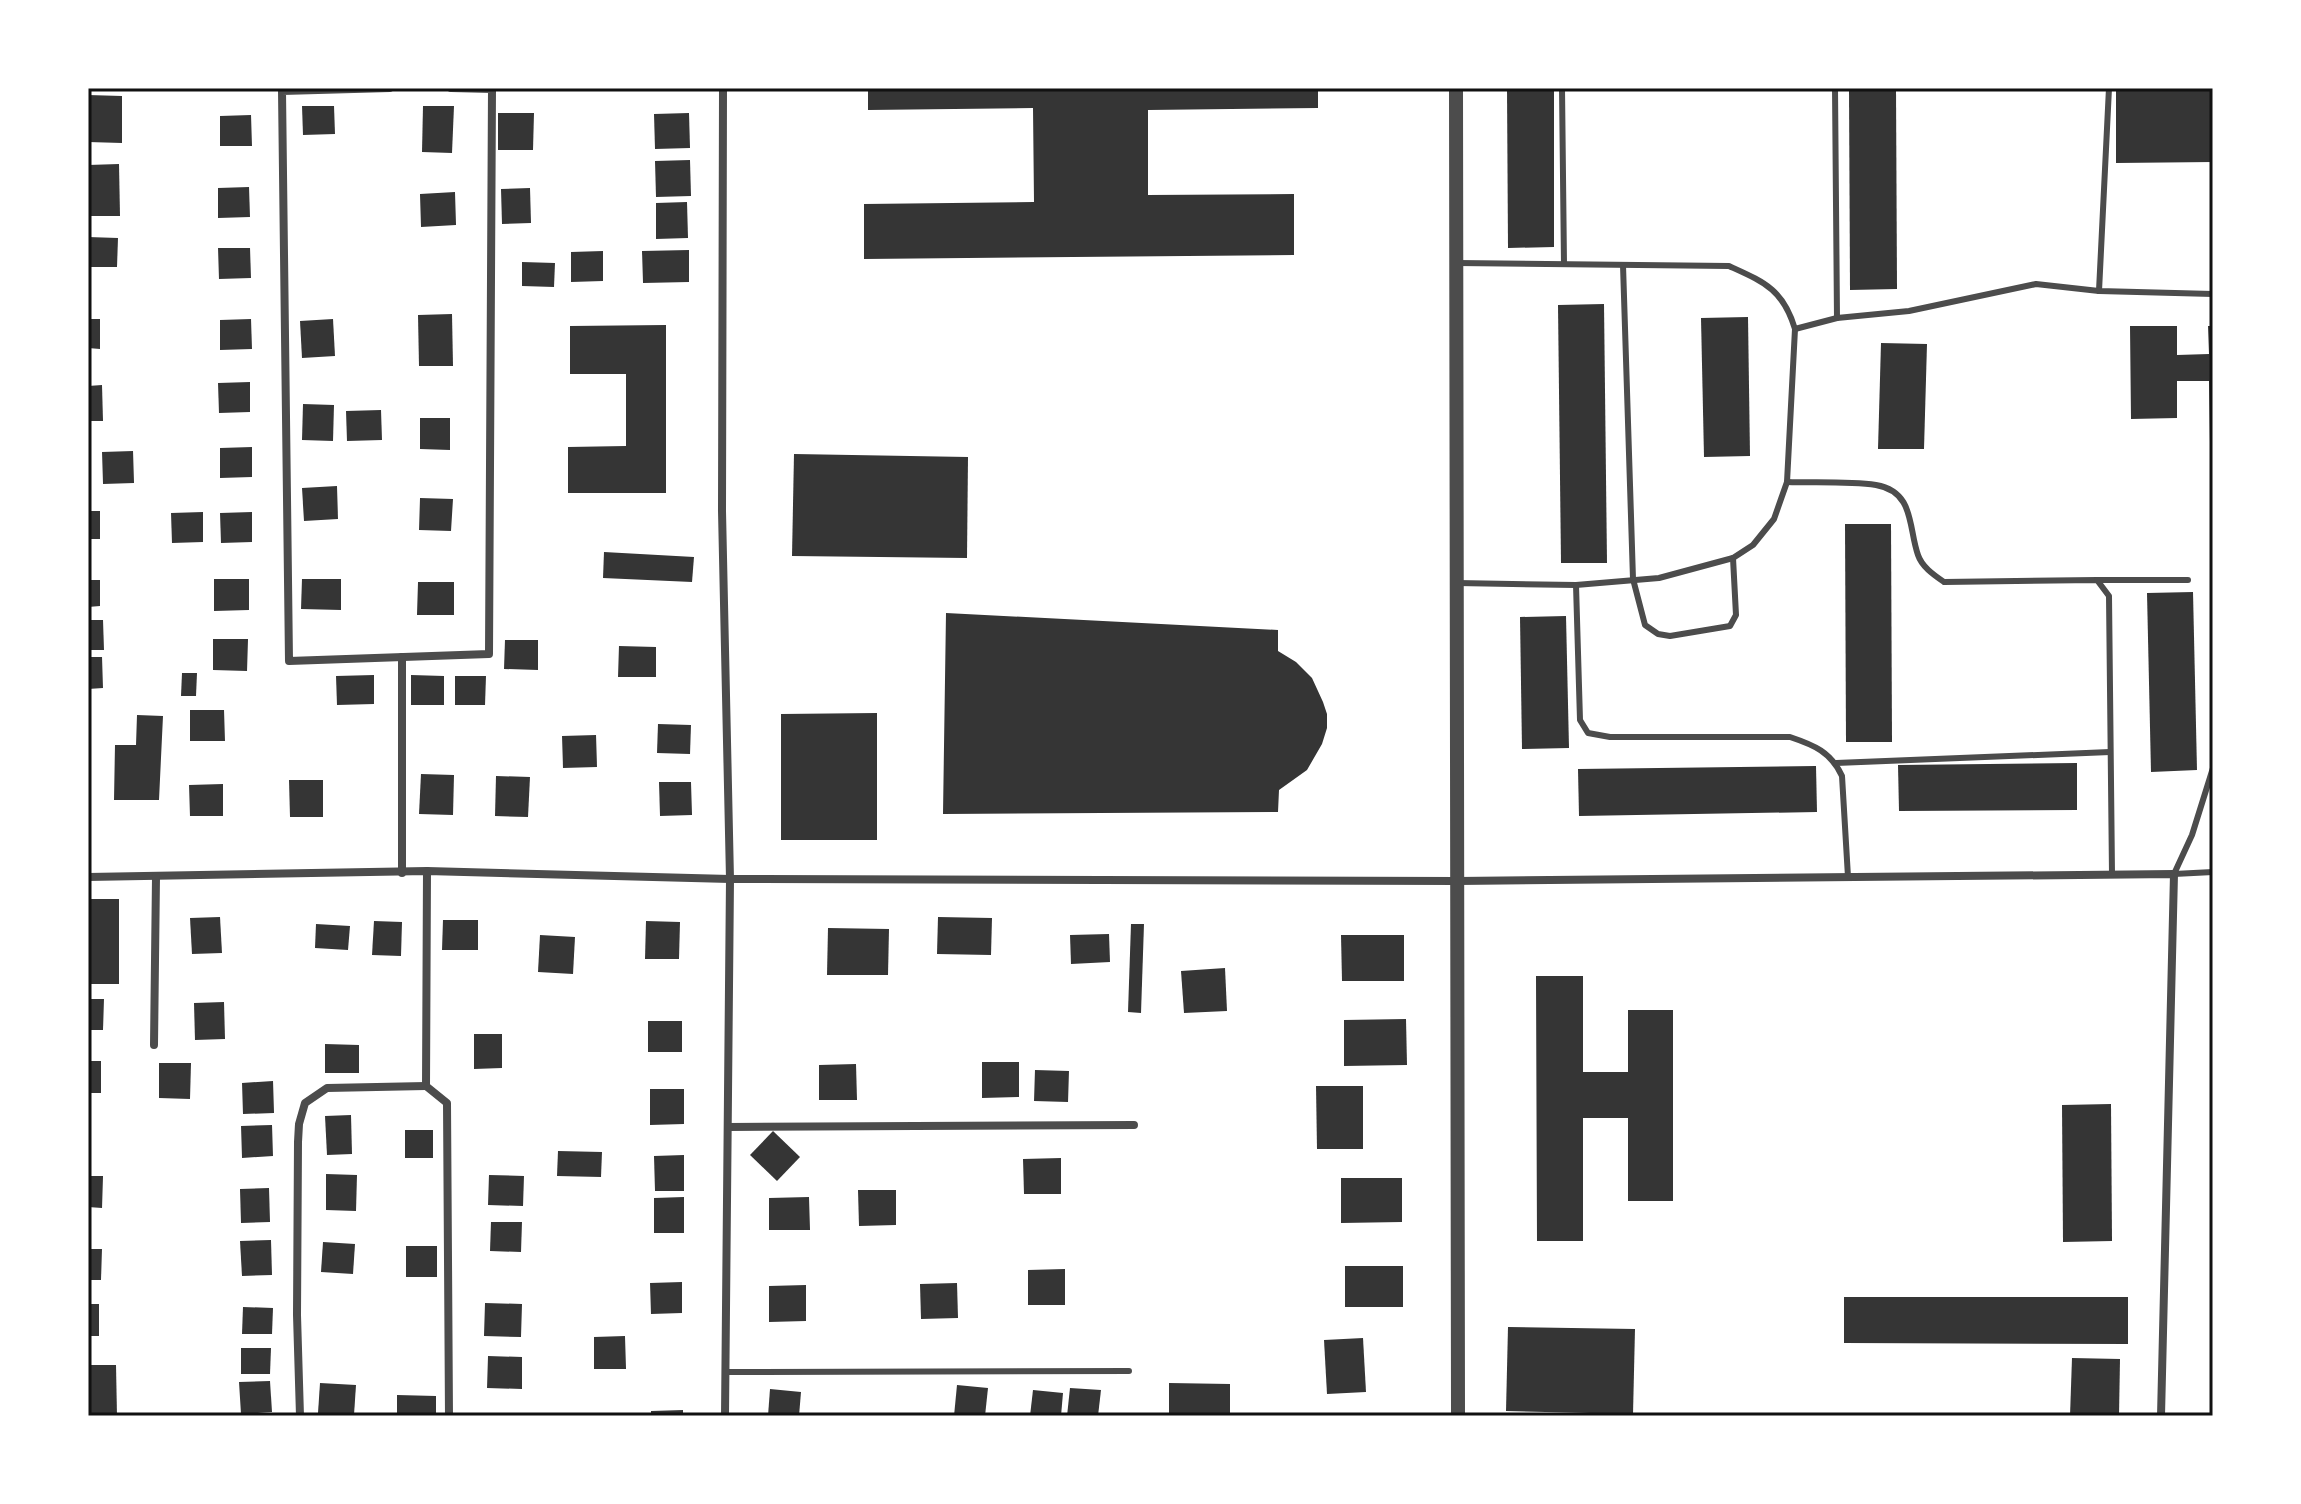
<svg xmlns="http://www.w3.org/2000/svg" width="2301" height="1504" viewBox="0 0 2301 1504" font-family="Montserrat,sans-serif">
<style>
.building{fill:#353535}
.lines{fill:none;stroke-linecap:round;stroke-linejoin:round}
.service{stroke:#4c4c4c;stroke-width:6}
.minor{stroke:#4c4c4c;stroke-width:8}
.tertiary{stroke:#4c4c4c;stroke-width:14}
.neatline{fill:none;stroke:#111;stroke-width:3}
</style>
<rect width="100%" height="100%" fill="#fff"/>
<g class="building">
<path d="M 868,88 L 1318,88 L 1318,108 L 1148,110 L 1148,195 L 1294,194 L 1294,255 L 864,259 L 864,204 L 1034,202 L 1033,108 L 868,110 Z"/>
<path d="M 1507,88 L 1554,88 L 1554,247 L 1508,248 Z"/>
<path d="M 1849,88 L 1896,88 L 1897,289 L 1850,290 Z"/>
<path d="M 2116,88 L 2213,88 L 2213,162 L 2116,163 Z"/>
<path d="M 88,95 L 122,96 L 122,143 L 88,142 Z"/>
<path d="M 302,106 L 334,106 L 335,134 L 303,135 Z"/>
<path d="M 423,106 L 454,106 L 452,153 L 422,152 Z"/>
<path d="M 498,113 L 534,113 L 533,150 L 498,150 Z"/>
<path d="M 689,113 L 690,148 L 655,149 L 654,114 Z"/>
<path d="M 251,115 L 252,146 L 220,146 L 220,116 Z"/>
<path d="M 690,160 L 691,196 L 656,197 L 655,161 Z"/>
<path d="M 119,164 L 120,216 L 88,216 L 88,165 Z"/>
<path d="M 249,187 L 250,217 L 218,218 L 218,188 Z"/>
<path d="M 530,188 L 531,223 L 502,224 L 501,189 Z"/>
<path d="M 455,192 L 456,225 L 421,227 L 420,194 Z"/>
<path d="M 687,202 L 688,238 L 656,239 L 656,203 Z"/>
<path d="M 88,237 L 118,238 L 117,267 L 88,267 Z"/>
<path d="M 218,248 L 250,248 L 251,278 L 219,279 Z"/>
<path d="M 689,250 L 689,282 L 643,283 L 642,251 Z"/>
<path d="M 603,251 L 603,281 L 571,282 L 571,252 Z"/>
<path d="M 522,262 L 555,263 L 554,287 L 522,286 Z"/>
<path d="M 1604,304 L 1607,563 L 1561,563 L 1558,305 Z"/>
<path d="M 452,314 L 453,366 L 419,366 L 418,315 Z"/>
<path d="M 1748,317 L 1750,456 L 1704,457 L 1701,318 Z"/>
<path d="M 88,319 L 100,319 L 100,349 L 88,348 Z"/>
<path d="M 251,319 L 252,349 L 220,350 L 220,320 Z"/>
<path d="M 333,319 L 335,356 L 302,358 L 300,321 Z"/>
<path d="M 666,325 L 666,493 L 568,493 L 568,447 L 626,446 L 626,374 L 570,374 L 570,326 Z"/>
<path d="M 2130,326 L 2177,326 L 2177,355 L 2209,354 L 2208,326 L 2213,326 L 2213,442 L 2210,442 L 2209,381 L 2177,381 L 2177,418 L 2131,419 Z"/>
<path d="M 1881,343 L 1927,344 L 1924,449 L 1878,449 Z"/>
<path d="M 250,382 L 250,412 L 219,413 L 218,383 Z"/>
<path d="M 102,385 L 103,421 L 88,421 L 88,386 Z"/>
<path d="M 303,404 L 334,405 L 333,441 L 302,440 Z"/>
<path d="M 381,410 L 382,440 L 347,441 L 346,411 Z"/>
<path d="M 420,418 L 450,418 L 450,450 L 420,449 Z"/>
<path d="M 252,447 L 252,477 L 220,478 L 220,448 Z"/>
<path d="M 133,451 L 134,483 L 103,484 L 102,452 Z"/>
<path d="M 794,454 L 968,457 L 967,558 L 792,556 Z"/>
<path d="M 337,486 L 338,519 L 304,521 L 302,488 Z"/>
<path d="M 420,498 L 453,499 L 451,531 L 419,530 Z"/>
<rect x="88" y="511" width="12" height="28"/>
<path d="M 203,512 L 203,542 L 172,543 L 171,513 Z"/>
<path d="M 252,512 L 252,542 L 221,543 L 220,513 Z"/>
<path d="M 1845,524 L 1891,524 L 1892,742 L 1846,742 Z"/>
<path d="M 604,552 L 694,557 L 692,582 L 603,578 Z"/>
<path d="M 214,579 L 249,579 L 249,610 L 214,611 Z"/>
<path d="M 302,579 L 341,579 L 341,610 L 301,609 Z"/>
<path d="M 88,580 L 100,580 L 100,606 L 88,607 Z"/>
<path d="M 418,582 L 454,582 L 454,615 L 417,615 Z"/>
<path d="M 2193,592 L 2197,770 L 2151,772 L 2147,593 Z"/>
<path d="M 946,613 L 1278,630 L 1278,651 L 1296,662 L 1312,678 L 1323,702 L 1327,714 L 1327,728 L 1322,744 L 1307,770 L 1279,790 L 1278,812 L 943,814 Z"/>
<path d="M 1566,616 L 1569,748 L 1522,749 L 1520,617 Z"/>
<path d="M 88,620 L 103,620 L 104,650 L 88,650 Z"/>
<path d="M 213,639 L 248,639 L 247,671 L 213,670 Z"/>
<path d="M 505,640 L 538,640 L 538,670 L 504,669 Z"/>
<path d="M 619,646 L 656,647 L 656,677 L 618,677 Z"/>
<path d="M 88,657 L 102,657 L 103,688 L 88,689 Z"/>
<path d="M 182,673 L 197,673 L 196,696 L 181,696 Z"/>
<path d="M 374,675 L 374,704 L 337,705 L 336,676 Z"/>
<path d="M 411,675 L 444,676 L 444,705 L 411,705 Z"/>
<path d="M 455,676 L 486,676 L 485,705 L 455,705 Z"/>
<path d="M 190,710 L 224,710 L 225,741 L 190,741 Z"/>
<path d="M 877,713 L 877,840 L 781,840 L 781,714 Z"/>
<path d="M 137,715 L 163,716 L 159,800 L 114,800 L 115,745 L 136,745 Z"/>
<path d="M 658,724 L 691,725 L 690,754 L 657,753 Z"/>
<path d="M 596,735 L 597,767 L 563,768 L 562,736 Z"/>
<path d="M 2077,763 L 2077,810 L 1899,811 L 1898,765 Z"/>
<path d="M 1816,766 L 1817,812 L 1579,816 L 1578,769 Z"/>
<path d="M 421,774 L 454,775 L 453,815 L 419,814 Z"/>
<path d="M 496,776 L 530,777 L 528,817 L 495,816 Z"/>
<path d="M 289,780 L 323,780 L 323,817 L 290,817 Z"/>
<path d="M 659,782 L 691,782 L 692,815 L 660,816 Z"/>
<path d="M 223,784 L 223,816 L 190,816 L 189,785 Z"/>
<rect x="88" y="899" width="31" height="85"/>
<path d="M 220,917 L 222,953 L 192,954 L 190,918 Z"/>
<path d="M 938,917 L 992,918 L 991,955 L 937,954 Z"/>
<path d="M 443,920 L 478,920 L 478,950 L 442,950 Z"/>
<path d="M 374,921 L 402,922 L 401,956 L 372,955 Z"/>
<path d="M 646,921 L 680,922 L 679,959 L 645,959 Z"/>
<path d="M 316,924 L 350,926 L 348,950 L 315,948 Z"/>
<path d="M 1131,924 L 1144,924 L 1141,1013 L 1128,1012 Z"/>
<path d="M 828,928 L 889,929 L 888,975 L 827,975 Z"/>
<path d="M 1109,934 L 1110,962 L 1071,964 L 1070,935 Z"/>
<path d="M 540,935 L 575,937 L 573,974 L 538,972 Z"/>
<path d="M 1341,935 L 1404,935 L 1404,981 L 1342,981 Z"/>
<path d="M 1225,968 L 1227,1011 L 1184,1013 L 1181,971 Z"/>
<path d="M 1536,976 L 1583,976 L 1583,1072 L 1628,1072 L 1628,1010 L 1673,1010 L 1673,1201 L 1628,1201 L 1628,1118 L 1583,1118 L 1583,1241 L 1537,1241 Z"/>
<path d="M 88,999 L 104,999 L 103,1030 L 88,1030 Z"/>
<path d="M 224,1002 L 225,1039 L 195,1040 L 194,1003 Z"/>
<path d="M 1406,1019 L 1407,1065 L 1344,1066 L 1344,1020 Z"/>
<rect x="648" y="1021" width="34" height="31"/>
<path d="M 474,1034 L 502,1034 L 502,1068 L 474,1069 Z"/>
<path d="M 325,1044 L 359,1045 L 359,1073 L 325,1073 Z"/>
<rect x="88" y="1061" width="13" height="32"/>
<path d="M 982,1062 L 1019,1062 L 1019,1097 L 982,1098 Z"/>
<path d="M 159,1063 L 191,1063 L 190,1099 L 159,1098 Z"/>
<path d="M 856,1064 L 857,1100 L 819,1100 L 819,1065 Z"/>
<path d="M 1035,1070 L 1069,1071 L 1068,1102 L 1034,1101 Z"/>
<path d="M 273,1081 L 274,1113 L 243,1114 L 242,1083 Z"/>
<path d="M 1316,1086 L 1363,1086 L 1363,1149 L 1317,1149 Z"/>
<path d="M 650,1089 L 684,1089 L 684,1124 L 650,1125 Z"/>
<path d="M 2111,1104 L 2112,1241 L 2063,1242 L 2062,1105 Z"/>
<path d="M 351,1115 L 352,1154 L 327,1155 L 325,1116 Z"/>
<path d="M 272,1125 L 273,1156 L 242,1158 L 241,1126 Z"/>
<rect x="405" y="1130" width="28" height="28"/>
<path d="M 773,1131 L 800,1157 L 777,1181 L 750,1155 Z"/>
<path d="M 558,1151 L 602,1152 L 601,1177 L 557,1176 Z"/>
<path d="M 684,1155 L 684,1191 L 655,1191 L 654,1156 Z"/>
<path d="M 1061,1158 L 1061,1194 L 1024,1194 L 1023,1159 Z"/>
<path d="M 326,1174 L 357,1175 L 356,1211 L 326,1210 Z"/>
<path d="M 489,1175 L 524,1176 L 523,1206 L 488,1205 Z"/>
<path d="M 88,1176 L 103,1176 L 102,1208 L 88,1207 Z"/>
<path d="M 1341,1178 L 1402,1178 L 1402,1222 L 1341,1223 Z"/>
<path d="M 269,1188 L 270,1222 L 241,1223 L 240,1189 Z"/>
<path d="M 858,1190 L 896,1190 L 896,1225 L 859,1226 Z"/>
<path d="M 684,1197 L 684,1233 L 654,1233 L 654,1198 Z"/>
<path d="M 809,1197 L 810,1230 L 769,1230 L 769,1198 Z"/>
<path d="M 491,1222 L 522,1222 L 521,1252 L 490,1251 Z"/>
<path d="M 271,1240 L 272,1275 L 242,1276 L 240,1241 Z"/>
<path d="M 323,1242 L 355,1244 L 353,1274 L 321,1272 Z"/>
<rect x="406" y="1246" width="31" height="31"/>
<path d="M 88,1249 L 102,1249 L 101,1280 L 88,1280 Z"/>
<rect x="1345" y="1266" width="58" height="41"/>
<path d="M 1065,1269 L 1065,1305 L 1028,1305 L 1028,1270 Z"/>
<path d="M 682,1282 L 682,1313 L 651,1314 L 650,1283 Z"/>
<path d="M 957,1283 L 958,1318 L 921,1319 L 920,1284 Z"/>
<path d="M 806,1285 L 806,1321 L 769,1322 L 769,1286 Z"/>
<path d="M 1844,1297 L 2128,1297 L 2128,1344 L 1844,1343 Z"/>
<path d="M 485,1303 L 522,1304 L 521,1337 L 484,1336 Z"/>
<rect x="88" y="1304" width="11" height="32"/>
<path d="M 243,1307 L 273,1308 L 272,1334 L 242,1334 Z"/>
<path d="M 1508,1327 L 1635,1329 L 1633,1414 L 1506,1411 Z"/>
<path d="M 625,1336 L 626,1369 L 594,1369 L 594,1337 Z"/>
<path d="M 1363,1338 L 1366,1392 L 1327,1394 L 1324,1340 Z"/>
<path d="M 241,1348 L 271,1348 L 270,1374 L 241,1374 Z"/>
<path d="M 488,1356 L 522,1357 L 522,1389 L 487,1388 Z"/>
<path d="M 2072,1358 L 2120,1359 L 2119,1416 L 2070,1416 Z"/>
<path d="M 88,1365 L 116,1365 L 117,1416 L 88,1416 Z"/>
<path d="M 270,1381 L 272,1412 L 241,1414 L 239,1382 Z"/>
<path d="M 320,1383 L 356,1385 L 354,1415 L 318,1413 Z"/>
<path d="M 1169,1383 L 1230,1384 L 1230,1416 L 1169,1416 Z"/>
<path d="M 957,1385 L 988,1388 L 985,1416 L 954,1416 Z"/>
<path d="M 1070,1388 L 1101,1390 L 1098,1416 L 1067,1416 Z"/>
<path d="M 770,1389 L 801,1392 L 799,1416 L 768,1416 Z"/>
<path d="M 1033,1390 L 1063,1393 L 1061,1416 L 1030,1416 Z"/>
<path d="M 397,1395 L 436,1396 L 436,1416 L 397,1416 Z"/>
<path d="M 683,1410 L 683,1416 L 651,1416 L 651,1411 Z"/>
</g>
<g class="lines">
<g class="service">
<path d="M 1562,88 L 1564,264"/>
<path d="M 1835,88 L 1837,318"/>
<path d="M 1623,265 L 1633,579 L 1645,625 L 1658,634 L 1670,636 L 1730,626 L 1736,615 L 1733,558"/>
<path d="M 2099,291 L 2109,88"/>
<path d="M 1795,329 L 1837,318 L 1909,311 L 2036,284 L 2099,291 L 2213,294"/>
<path d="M 1787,482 C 1815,483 1849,481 1876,485 C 1915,492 1908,527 1918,555 C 1922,567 1934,575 1944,582 L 2097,580 L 2109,596 L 2112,874"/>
<path d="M 2097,580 L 2188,580"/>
<path d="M 1457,583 L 1576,585 L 1659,578 L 1733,558 L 1753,545 L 1774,519 L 1787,482 L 1795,329 C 1783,289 1764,282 1729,266 L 1457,263"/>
<path d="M 1576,585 L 1580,720 L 1588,733 L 1610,737 L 1790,737 C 1814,745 1831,752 1842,776 L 1848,877"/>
<path d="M 1836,763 L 2110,752"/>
<path d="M 2213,768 L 2192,835 L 2174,874 L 2213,872"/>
<path d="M 725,1372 L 1129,1371"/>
</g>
<g class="minor">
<path d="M 390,88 L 282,91 L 289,661 L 489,654 L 492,89 L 451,88"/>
<path d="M 723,88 L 722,511 L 730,879 L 725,1416"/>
<path d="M 427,871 L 426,1086 L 447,1103 L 449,1416"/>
<path d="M 402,873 L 402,657"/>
<path d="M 88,877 L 427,871 L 730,879 L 1458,881 L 2174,874 L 2161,1416"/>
<path d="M 154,1045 L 156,877"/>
<path d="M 728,1127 L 1134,1125"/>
<path d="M 300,1416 L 297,1315 L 298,1142 L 299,1124 L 305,1103 L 327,1088 L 426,1086"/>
</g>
<path class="tertiary" d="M 1456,88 L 1458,1416"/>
</g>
<rect width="2301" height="1504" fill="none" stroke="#ffffff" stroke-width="180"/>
<rect x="90" y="90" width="2121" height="1324" class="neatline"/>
</svg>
